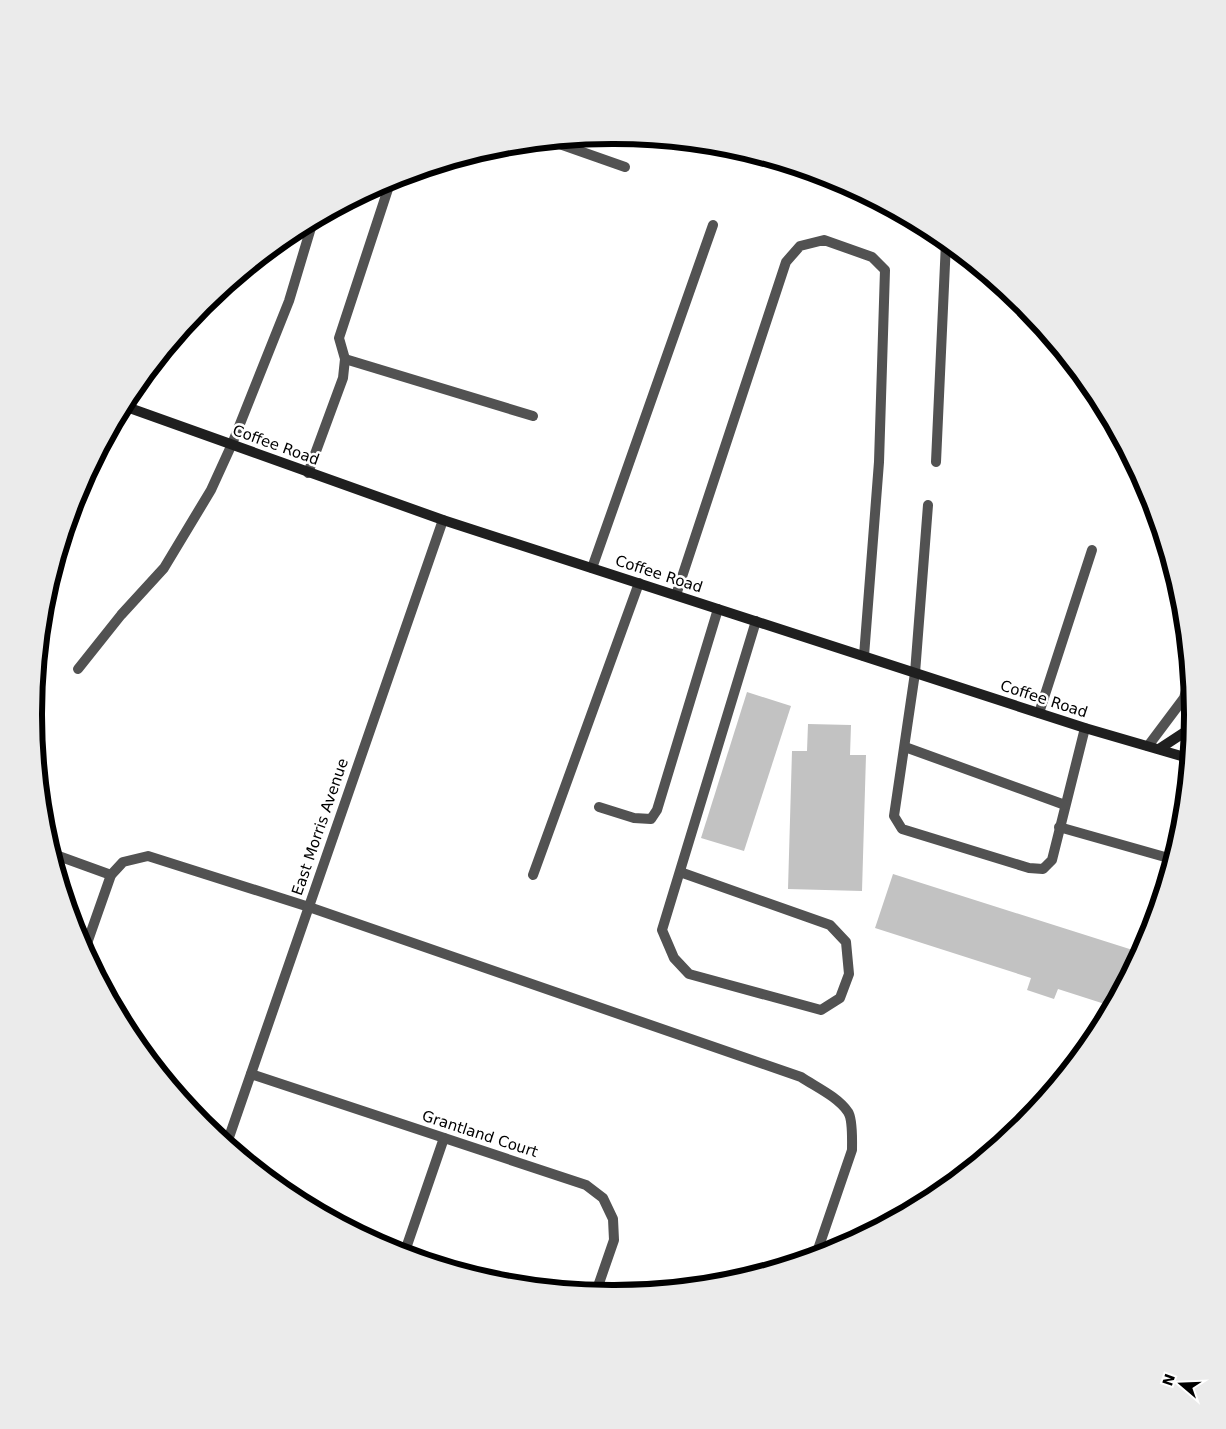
<svg xmlns="http://www.w3.org/2000/svg" width="1226" height="1429" viewBox="0 0 1226 1429" font-family="'DejaVu Sans',sans-serif">
<style>
.building{fill:#c2c2c2}
.lines{fill:none;stroke-linecap:round;stroke-linejoin:round}
.service{stroke:#525252;stroke-width:10}
.minor{stroke:#525252;stroke-width:10}
.tertiary{stroke:#525252;stroke-width:10}
.secondary{stroke:#1f1f1f;stroke-width:10}
.labels{text-anchor:middle;dominant-baseline:central;stroke-width:5;stroke-linejoin:round;paint-order:stroke}
.street-label{font-size:15px;fill:#000;stroke:#fff}
.rim{fill:none;stroke:#000;stroke-width:6}
</style>
<rect width="100%" height="100%" fill="#fff"/>
<g class="building">
<path d="M 747,692 L 791,706 L 744,851 L 701,838 Z"/>
<path d="M 808,724 L 851,725 L 850,755 L 866,755 L 862,891 L 788,889 L 792,751 L 807,751 Z"/>
<path d="M 893,874 L 1139,952 L 1137,957 L 1111,1006 L 1058,989 L 1054,999 L 1027,990 L 1031,978 L 875,928 Z"/>
</g>
<g class="lines">
<g class="service">
<path d="M 551,141 L 625,167"/>
<path d="M 345,359 L 533,416"/>
<path d="M 936,462 L 946,242"/>
<path d="M 308,473 L 343,378 L 345,359 L 339,338 L 391,180"/>
<path d="M 928,505 L 915,673 L 894,816 L 902,829 L 1029,868 L 1043,869 L 1052,860 L 1085,728"/>
<path d="M 592,568 L 713,225"/>
<path d="M 676,595 L 786,262 L 800,246 L 824,240 L 872,257 L 885,270 L 879,462 L 864,656"/>
<path d="M 78,669 L 121,615 L 164,568 L 211,490 L 232,444 L 289,301 L 313,221"/>
<path d="M 1039,713 L 1092,550"/>
<path d="M 1148,746 L 1184,698 L 1189,680"/>
<path d="M 905,747 L 1065,805"/>
<path d="M 599,807 L 634,818 L 651,819 L 657,810 L 718,609"/>
<path d="M 1059,827 L 1172,859"/>
<path d="M 680,872 L 830,925 L 846,942 L 849,974 L 840,998 L 821,1010 L 689,974 L 674,958 L 662,930 L 756,621"/>
<path d="M 533,875 L 639,583"/>
<path d="M 85,949 L 111,875 L 123,862 L 148,856 L 309,907 L 801,1077 C 816,1087 838,1097 848,1112 C 853,1119 852,1141 852,1150 L 816,1255"/>
<path d="M 404,1254 L 444,1138"/>
</g>
<g class="minor">
<path d="M 53,854 L 111,875"/>
<path d="M 251,1074 L 586,1185 L 603,1198 L 613,1219 L 614,1240 L 596,1292"/>
</g>
<path class="tertiary" d="M 227,1143 L 443,520"/>
<g class="secondary">
<path d="M 124,406 L 443,520 L 1085,728 L 1188,758"/>
<path d="M 1159,749 L 1191,728"/>
</g>
</g>
<g class="labels">
<g class="street-label">
<text transform="translate(276 445) rotate(20)">Coffee Road</text>
<text transform="translate(659 574) rotate(18)">Coffee Road</text>
<text transform="translate(1044 699) rotate(18)">Coffee Road</text>
<text transform="translate(320 827) rotate(-71)">East Morris Avenue</text>
<text transform="translate(480 1134) rotate(18)">Grantland Court</text>
</g>
</g>
<path d="M0 0H1226V1429H0ZM612 144H614A570 570 0 0 1 1184 714V715A570 570 0 0 1 614 1285H612A570 570 0 0 1 42 715V714A570 570 0 0 1 612 144Z" fill="#ebebeb" fill-rule="evenodd"/>
<path class="rim" d="M612 144H614A570 570 0 0 1 1184 714V715A570 570 0 0 1 614 1285H612A570 570 0 0 1 42 715V714A570 570 0 0 1 612 144Z"/>
<g transform="translate(1181 1384) rotate(289)" stroke="#ffffff" stroke-width="4" paint-order="stroke">
<path d="M0-4L9 19L0 12L-9 19Z" fill="#000000"/>
<text y="-8" font-size="14" font-weight="bold" text-anchor="middle" fill="#000000">N</text>
</g>
</svg>
